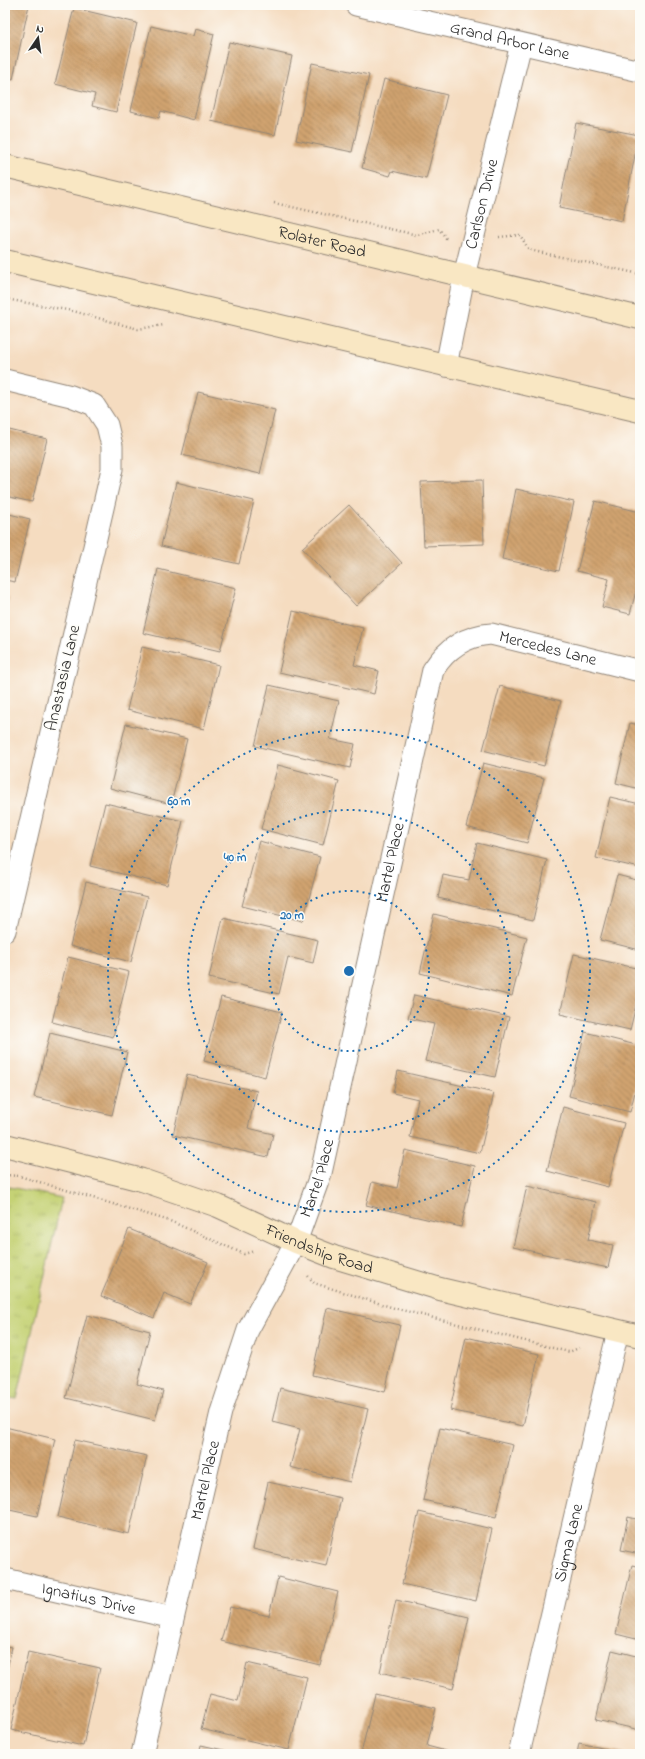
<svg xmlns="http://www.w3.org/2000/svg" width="645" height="1759" viewBox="0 0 645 1759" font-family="'Indie Flower',sans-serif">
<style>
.park{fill:url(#park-tufts);stroke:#787e50}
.building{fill:url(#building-back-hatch)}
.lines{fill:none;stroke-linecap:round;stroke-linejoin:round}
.street-casing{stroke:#908476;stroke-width:23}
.secondary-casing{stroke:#908476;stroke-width:24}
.path{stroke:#908476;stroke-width:2.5;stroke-dasharray:1 3;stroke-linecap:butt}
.street{stroke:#fff;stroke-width:21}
.secondary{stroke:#f9e7c3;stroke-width:22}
.ring{fill:none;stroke:#1f6fb2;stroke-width:2;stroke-dasharray:2 4}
.labels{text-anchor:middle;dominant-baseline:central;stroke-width:3;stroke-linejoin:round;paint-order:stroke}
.street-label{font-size:17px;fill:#2b2b2b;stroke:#fdfcf7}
.centre{fill:#1f6fb2;stroke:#fdfcf7;stroke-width:2}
.ring-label{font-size:12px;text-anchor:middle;font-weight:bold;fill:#1f6fb2;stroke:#fdfcf7;stroke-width:3;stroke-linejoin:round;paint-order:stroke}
</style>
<defs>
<pattern id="park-tufts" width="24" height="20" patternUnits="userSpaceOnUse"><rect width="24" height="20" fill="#c5d274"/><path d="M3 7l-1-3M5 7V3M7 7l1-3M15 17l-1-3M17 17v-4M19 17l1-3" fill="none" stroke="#a9b465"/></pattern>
<pattern id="building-back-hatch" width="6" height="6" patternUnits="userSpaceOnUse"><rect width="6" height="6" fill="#d0a36f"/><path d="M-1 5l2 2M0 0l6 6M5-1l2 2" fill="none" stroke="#a9855b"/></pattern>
</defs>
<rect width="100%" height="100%" fill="#fdfcf7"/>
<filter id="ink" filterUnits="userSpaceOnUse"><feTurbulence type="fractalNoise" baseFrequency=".025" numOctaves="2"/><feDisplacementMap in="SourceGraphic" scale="8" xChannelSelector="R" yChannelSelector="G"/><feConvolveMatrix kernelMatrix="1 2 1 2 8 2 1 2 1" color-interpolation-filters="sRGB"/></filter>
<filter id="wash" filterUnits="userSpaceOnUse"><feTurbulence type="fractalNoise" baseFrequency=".012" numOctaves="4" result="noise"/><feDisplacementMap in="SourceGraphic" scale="16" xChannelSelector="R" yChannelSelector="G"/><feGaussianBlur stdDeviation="0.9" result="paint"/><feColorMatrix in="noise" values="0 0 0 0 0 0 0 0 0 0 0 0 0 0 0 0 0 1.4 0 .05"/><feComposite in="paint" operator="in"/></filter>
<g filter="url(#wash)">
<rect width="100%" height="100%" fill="#f5dcc0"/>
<path class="park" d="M 5,1186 L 62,1198 L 17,1399 L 5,1397 Z"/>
<g id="blocks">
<g class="building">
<path d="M 5,5 L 29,5 L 13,79 L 5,77 Z"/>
<path d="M 74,8 L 137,23 L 116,112 L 92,106 L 95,94 L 55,84 Z"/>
<path d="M 151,26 L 193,36 L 195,29 L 214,34 L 194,120 L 161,111 L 159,118 L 131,111 Z"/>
<path d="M 229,42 L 292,56 L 275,135 L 211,121 Z"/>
<path d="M 312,63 L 369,75 L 352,152 L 296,140 Z"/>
<path d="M 384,79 L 447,95 L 426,179 L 392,171 L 390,176 L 362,168 Z"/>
<path d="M 576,123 L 639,135 L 622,221 L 559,208 Z"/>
<path d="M 639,213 L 640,213 L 640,227 L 636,226 Z"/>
<path d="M 198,392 L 275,410 L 260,474 L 182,455 Z"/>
<path d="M 5,429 L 47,439 L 32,502 L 5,496 Z"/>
<path d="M 482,480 L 484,544 L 424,546 L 421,482 Z"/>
<path d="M 176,482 L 254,501 L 239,564 L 161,546 Z"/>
<path d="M 516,489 L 574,502 L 559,571 L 502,559 Z"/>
<path d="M 595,501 L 640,512 L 640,576 L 630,614 L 602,607 L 609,579 L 577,571 Z"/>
<path d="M 349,505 L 402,563 L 356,606 L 302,548 Z"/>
<path d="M 5,513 L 30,519 L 15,582 L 5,580 Z"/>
<path d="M 158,569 L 236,588 L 220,651 L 143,633 Z"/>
<path d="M 5,597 L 8,598 L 6,609 L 5,609 Z"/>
<path d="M 293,611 L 363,628 L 354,665 L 379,671 L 374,694 L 279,672 Z"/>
<path d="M 142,647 L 219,665 L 204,729 L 127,710 Z"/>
<path d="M 269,685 L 339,701 L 330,739 L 355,744 L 350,768 L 255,746 Z"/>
<path d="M 500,686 L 561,701 L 544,766 L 483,750 Z"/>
<path d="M 630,723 L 640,725 L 640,789 L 616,783 Z"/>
<path d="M 126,724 L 187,739 L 171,804 L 110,788 Z"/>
<path d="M 483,763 L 544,778 L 527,843 L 466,827 Z"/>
<path d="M 278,765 L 339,781 L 323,845 L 261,829 Z"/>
<path d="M 610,797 L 640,804 L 640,868 L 596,858 Z"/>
<path d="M 105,803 L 183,821 L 167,885 L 90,866 Z"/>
<path d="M 259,841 L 320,857 L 303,921 L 242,906 Z"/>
<path d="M 477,843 L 547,860 L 533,920 L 438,898 L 443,875 L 469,880 Z"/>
<path d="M 617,875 L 640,881 L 640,950 L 600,940 Z"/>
<path d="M 86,882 L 147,897 L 131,962 L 70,946 Z"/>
<path d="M 434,914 L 527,937 L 512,996 L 420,973 Z"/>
<path d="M 223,918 L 318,940 L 313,963 L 288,957 L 279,994 L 209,978 Z"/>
<path d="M 574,954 L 640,969 L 640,993 L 639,993 L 630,1030 L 560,1014 Z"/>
<path d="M 68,957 L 129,972 L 113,1037 L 52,1022 Z"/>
<path d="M 414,995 L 509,1017 L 495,1077 L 425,1061 L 434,1024 L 408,1018 Z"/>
<path d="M 221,997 L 282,1012 L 265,1077 L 204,1061 Z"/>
<path d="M 585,1032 L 640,1046 L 640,1072 L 630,1112 L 569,1096 Z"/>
<path d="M 50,1033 L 127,1052 L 112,1115 L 34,1097 Z"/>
<path d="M 398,1071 L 494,1093 L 480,1153 L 410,1137 L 418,1099 L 393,1093 Z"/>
<path d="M 187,1075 L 257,1091 L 248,1128 L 273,1134 L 268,1157 L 173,1135 Z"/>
<path d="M 563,1107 L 624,1123 L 608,1187 L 547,1171 Z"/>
<path d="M 405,1150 L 475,1166 L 461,1227 L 366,1205 L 372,1182 L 397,1188 Z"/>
<path d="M 527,1186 L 596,1202 L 588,1240 L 613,1245 L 608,1268 L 513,1247 Z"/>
<path d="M 129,1229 L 208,1262 L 190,1304 L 164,1293 L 154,1318 L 101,1296 Z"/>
<path d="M 327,1308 L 400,1325 L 385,1392 L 312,1375 Z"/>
<path d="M 87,1315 L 150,1331 L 137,1384 L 163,1391 L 155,1420 L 66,1398 Z"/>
<path d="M 466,1337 L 539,1354 L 523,1426 L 450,1410 Z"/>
<path d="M 280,1388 L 368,1409 L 350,1482 L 290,1467 L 300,1429 L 272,1422 Z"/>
<path d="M 5,1427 L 55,1439 L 37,1516 L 5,1509 Z"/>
<path d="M 440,1428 L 513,1445 L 496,1517 L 423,1500 Z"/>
<path d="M 75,1440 L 147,1456 L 129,1534 L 58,1517 Z"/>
<path d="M 268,1482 L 341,1498 L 326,1566 L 253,1549 Z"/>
<path d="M 419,1512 L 492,1529 L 476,1601 L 402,1584 Z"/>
<path d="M 628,1517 L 640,1520 L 640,1554 L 621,1550 Z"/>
<path d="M 632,1565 L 640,1567 L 640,1640 L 616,1634 Z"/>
<path d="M 278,1577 L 338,1592 L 320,1665 L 221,1641 L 230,1607 L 269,1616 Z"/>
<path d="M 396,1600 L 469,1617 L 453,1689 L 380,1672 Z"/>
<path d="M 5,1646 L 12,1647 L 6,1674 L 5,1674 Z"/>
<path d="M 612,1650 L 640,1657 L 640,1730 L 596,1720 Z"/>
<path d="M 28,1652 L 100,1668 L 83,1746 L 11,1730 Z"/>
<path d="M 247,1663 L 307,1677 L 289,1750 L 201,1729 L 210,1694 L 238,1701 Z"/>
<path d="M 375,1694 L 436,1708 L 427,1746 L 457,1754 L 361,1754 Z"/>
<path d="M 579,1743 L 625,1753 L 625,1754 L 577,1754 Z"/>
<path d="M 201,1745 L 237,1753 L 237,1754 L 199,1754 Z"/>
</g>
</g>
</g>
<g filter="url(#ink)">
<use href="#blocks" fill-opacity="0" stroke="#908476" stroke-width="1"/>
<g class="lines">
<g class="street-casing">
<g id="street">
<path id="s1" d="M 356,5 L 640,71"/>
<path id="s2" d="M 446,366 L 464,276 L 521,44"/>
<path d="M 5,380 L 71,396 L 94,405 L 107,425 L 112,446 L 112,469 L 5,931"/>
<path id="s3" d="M 5,1579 L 173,1618"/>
<path id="s4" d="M 142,1754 L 221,1412 L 248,1330 L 296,1242 L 321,1173 L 433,670 C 447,648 465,636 491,634 L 640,671"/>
<path id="s5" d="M 519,1754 L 618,1331"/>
</g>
</g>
<g class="secondary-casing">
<g id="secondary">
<path id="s6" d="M 5,166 L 640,318"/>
<path d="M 5,261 L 640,411"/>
<path id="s7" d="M 5,1145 L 142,1180 L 218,1206 L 296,1242 L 334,1257 L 440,1289 L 640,1336"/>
</g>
</g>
<g class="path">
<path d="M 274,203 L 417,235 L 439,229 L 446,238 L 448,238"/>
<path d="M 499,237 L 520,235 L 529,250 L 640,274"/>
<path d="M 5,299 L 73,311 L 138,329 L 164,325"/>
<path d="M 5,1175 L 19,1176 L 170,1221 L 244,1254 L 254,1251"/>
<path d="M 308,1276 L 314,1283 L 394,1308 L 569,1352 L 579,1348"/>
</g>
<use href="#street" class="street"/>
<use href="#secondary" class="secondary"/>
</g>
</g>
<g class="ring">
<circle cx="349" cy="971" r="80"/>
<circle cx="349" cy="971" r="161"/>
<circle cx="349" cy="971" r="241"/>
</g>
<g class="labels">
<g class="street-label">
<text stroke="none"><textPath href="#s1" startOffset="158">Grand Arbor Lane</textPath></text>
<text stroke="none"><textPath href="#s2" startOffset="166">Carlson Drive</textPath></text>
<text stroke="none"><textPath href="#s6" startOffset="326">Rolater Road</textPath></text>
<text stroke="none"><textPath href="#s4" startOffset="1256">Mercedes Lane</textPath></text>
<text transform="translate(63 678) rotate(-77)">Anastasia Lane</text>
<text stroke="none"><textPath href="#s4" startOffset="929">Martel Place</textPath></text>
<text stroke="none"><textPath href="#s4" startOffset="605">Martel Place</textPath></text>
<text stroke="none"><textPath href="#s7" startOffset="332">Friendship Road</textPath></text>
<text stroke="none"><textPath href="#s4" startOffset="281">Martel Place</textPath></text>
<text stroke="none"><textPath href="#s5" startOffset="217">Sigma Lane</textPath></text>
<text stroke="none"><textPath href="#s3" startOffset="86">Ignatius Drive</textPath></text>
</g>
</g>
<circle cx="349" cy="971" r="6" class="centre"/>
<g class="ring-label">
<text x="179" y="805">60 m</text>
<text x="235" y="861">40 m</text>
<text x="292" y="919">20 m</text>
</g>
<rect width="645" height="1759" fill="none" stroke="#fdfcf7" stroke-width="20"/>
<g transform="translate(38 38) rotate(13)" stroke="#fdfcf7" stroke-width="3" paint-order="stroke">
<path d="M0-3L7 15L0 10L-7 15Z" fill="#2b2b2b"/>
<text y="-6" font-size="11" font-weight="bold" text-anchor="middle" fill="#2b2b2b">N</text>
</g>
</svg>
